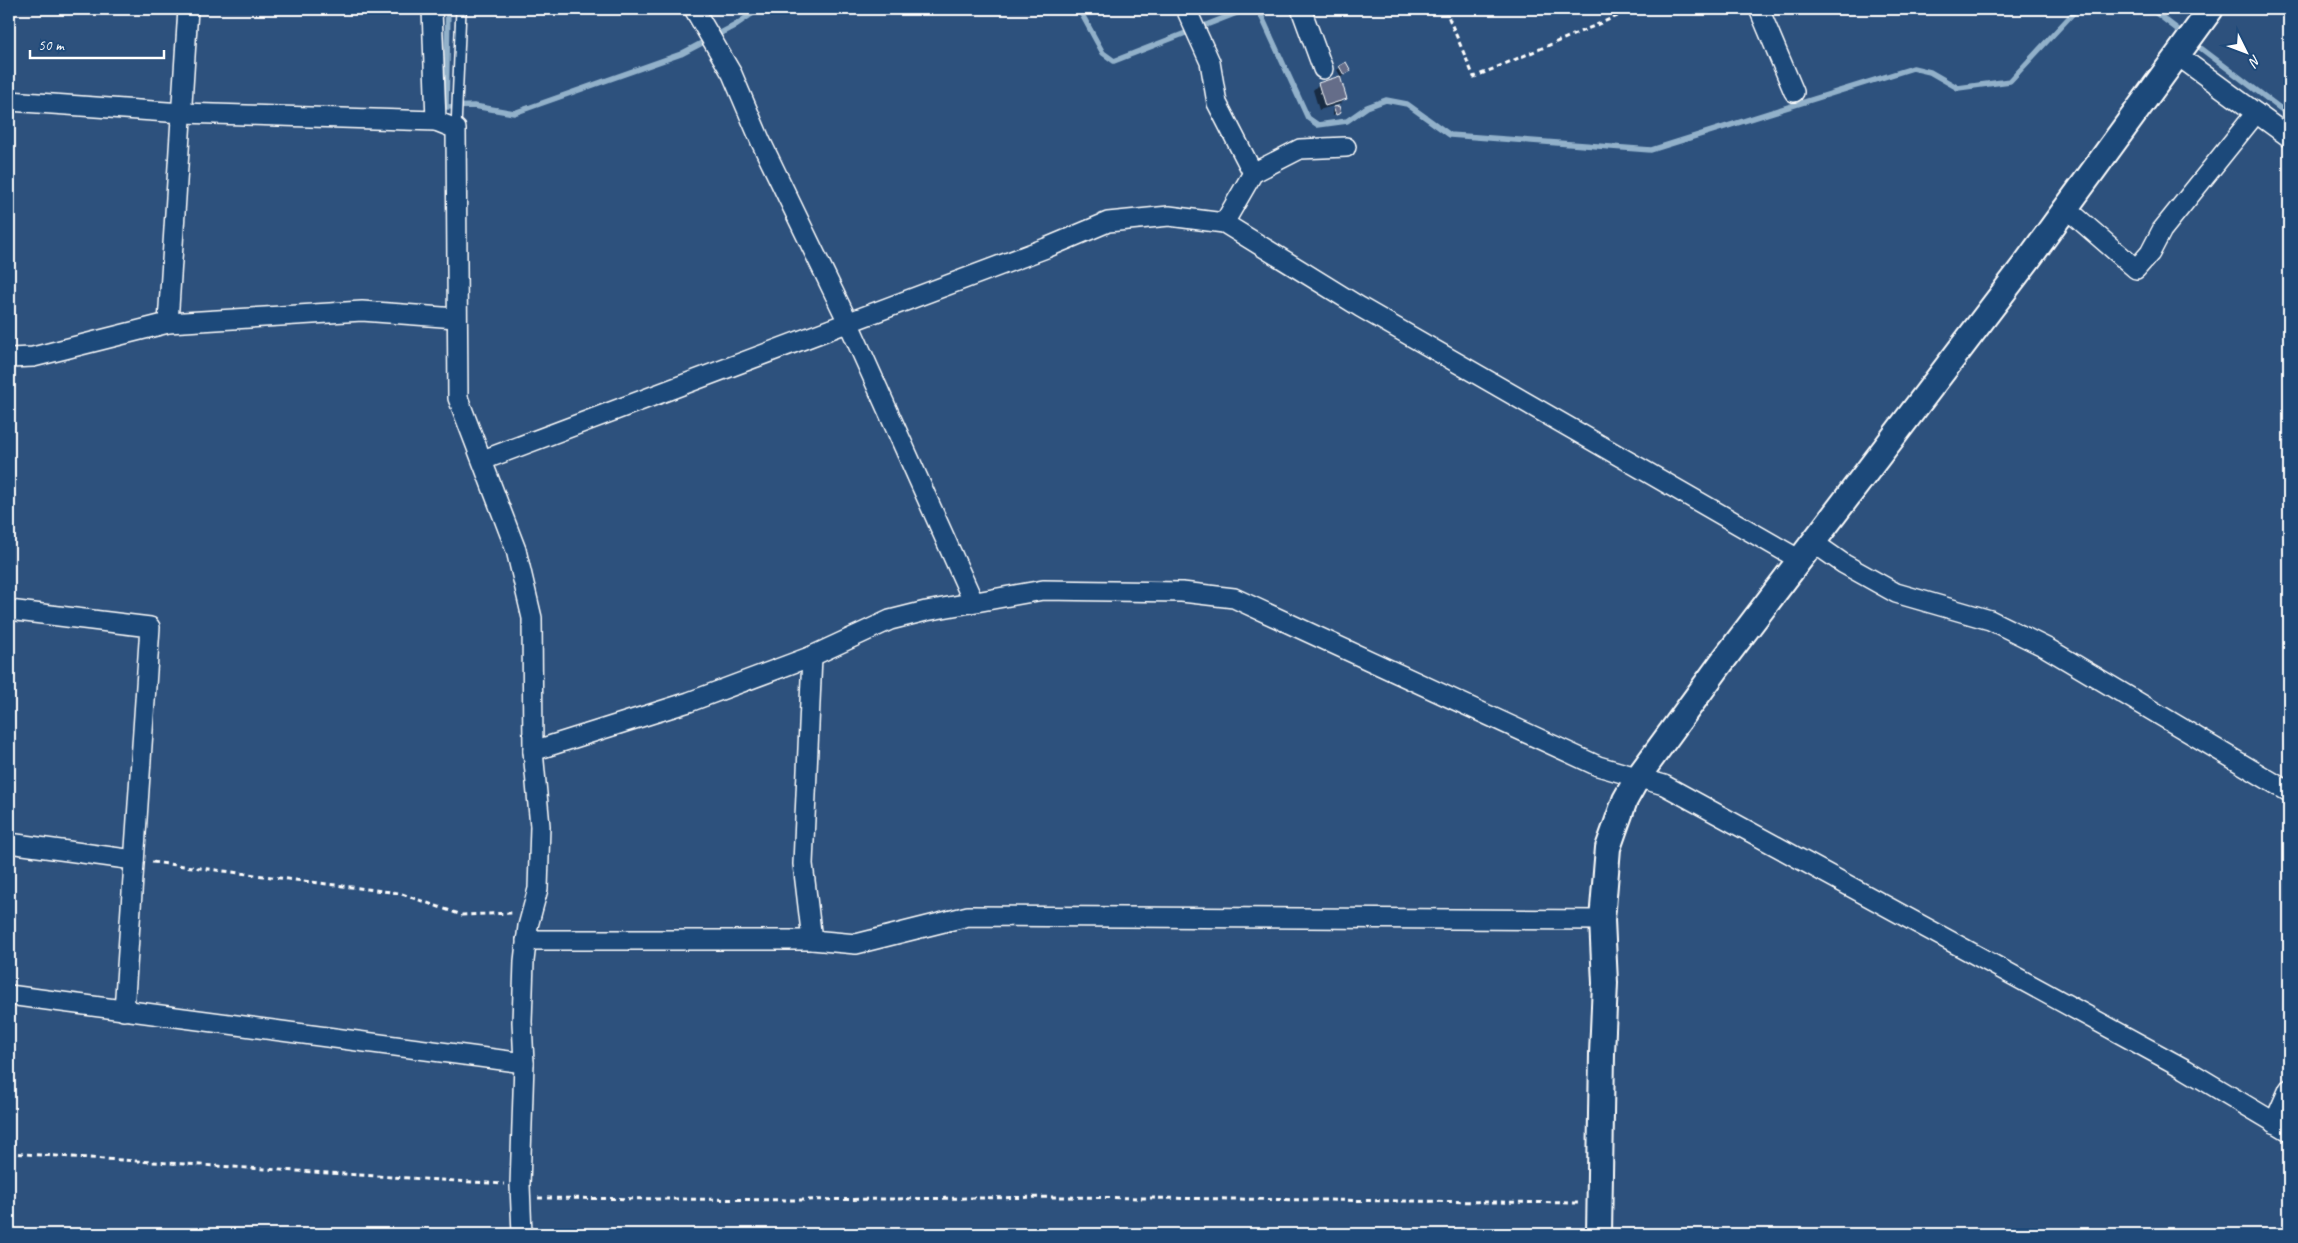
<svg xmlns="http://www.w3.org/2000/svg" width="2298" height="1243" viewBox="0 0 2298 1243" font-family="Caveat,sans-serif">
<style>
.shadow{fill:#0007}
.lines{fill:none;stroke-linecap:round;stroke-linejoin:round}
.stream{stroke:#92b1ca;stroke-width:5.5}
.building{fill:#656d89;stroke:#fff}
.service-casing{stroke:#fff;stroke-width:12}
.minor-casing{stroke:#fff;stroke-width:22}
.tertiary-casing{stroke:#fff;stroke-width:28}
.path{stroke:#fff;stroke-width:3;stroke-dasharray:5 4;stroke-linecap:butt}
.service{stroke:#1f4a7a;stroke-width:9}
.minor{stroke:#1f4a7a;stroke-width:19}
.tertiary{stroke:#1f4a7a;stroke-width:24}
</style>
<rect width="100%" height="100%" fill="#2d517d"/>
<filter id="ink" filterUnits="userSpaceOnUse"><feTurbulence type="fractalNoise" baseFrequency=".02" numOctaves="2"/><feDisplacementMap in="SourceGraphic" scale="10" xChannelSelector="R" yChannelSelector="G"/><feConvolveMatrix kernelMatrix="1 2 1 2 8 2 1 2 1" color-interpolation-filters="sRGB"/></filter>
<g filter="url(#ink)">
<g class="shadow">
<path d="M 1346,64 L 1349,71 L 1341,77 L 1337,70 Z"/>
<path d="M 1319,84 L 1345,98 L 1340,104 L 1319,110 L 1313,90 Z"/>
<path d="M 1334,108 L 1339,113 L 1333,116 L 1332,111 Z"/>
</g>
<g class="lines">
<g class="stream">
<path d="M 448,9 L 446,107 L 474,106 L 514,113 L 681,54 L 734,26 L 759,9"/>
<path d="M 1079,9 L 1103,53 L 1114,61 L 1247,9"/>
<path d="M 1250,9 L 1260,13 L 1308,118 L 1318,125 L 1347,121 L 1367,107 L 1386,100 L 1407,104 L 1450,135 L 1651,150 L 1913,68 L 1930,72 L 1958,88 L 2010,81 L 2077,9"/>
<path d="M 2151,9 L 2185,35"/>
<path d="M 2194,43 L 2289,115"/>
</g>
</g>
<g class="building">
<path d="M 1346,62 L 1351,71 L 1344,75 L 1339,66 Z"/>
<path d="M 1340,76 L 1347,99 L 1325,106 L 1318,83 Z"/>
<path d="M 1339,106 L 1341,113 L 1336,115 L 1333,107 Z"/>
</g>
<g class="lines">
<g class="service-casing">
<path id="service" d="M 456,129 L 461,9"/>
</g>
<g class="minor-casing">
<g id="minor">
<path d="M 432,9 L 436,121 L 456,129 L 458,398 L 516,550 L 532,618 L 533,751 L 540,826 L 538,889 L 528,926 L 524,961 L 522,1022 L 524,1063 L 520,1185 L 522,1234"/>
<path d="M 694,9 L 732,74 L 761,142 L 848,322 L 973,601"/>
<path d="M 1186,9 L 1210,62 L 1217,103 L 1253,173"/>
<path d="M 1301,9 L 1323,69"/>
<path d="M 1759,9 L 1794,92"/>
<path d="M 2177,55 L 2289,137"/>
<path d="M 9,101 L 182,113 L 436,121"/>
<path d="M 2066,208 L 2136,269 L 2150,253 L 2162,230 L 2256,113"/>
<path d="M 1224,223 L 1253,173 L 1300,149 L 1346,147"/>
<path d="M 168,323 L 188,9"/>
<path d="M 9,358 L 33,357 L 168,323 L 362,311 L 456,318"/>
<path d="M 483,460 L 1046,248 L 1108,222 L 1169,216 L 1224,223 L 1360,307 L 1800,560"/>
<path d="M 1814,543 L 1844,564 L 1896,593 L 1990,620 L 2047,648 L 2289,792"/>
<path d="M 9,610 L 150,627 L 124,1011"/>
<path d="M 812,656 L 803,864 L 812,940 L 856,944 L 968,916 L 1602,920"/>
<path d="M 533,751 L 689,702 L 812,656 L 890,620 L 926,611 L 1043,590 L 1182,592 L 1234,598 L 1598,766 L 1664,785 L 2185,1069 L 2289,1131"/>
<path d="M 9,843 L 134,860"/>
<path d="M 526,940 L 812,940"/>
<path d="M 9,995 L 524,1063"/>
<path d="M 2274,1123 L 2289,1089"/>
</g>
</g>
<g class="tertiary-casing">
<path id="tertiary" d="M 1599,1234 L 1602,1054 L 1605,983 L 1602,920 L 1608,848 L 1625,800 L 1638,777 L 1722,662 L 2028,260 L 2211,9"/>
</g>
<g class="path">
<path d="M 1445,9 L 1474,77 L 1634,9"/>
<path d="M 152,862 L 399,893 L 462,915 L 513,913"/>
<path d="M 9,1153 L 504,1184"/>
<path d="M 538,1198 L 801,1200 L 1060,1197 L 1579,1203"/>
</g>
<use href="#service" class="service"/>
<use href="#minor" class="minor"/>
<use href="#tertiary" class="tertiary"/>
</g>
</g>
<rect width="2298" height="1243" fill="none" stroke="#1f4a7a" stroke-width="30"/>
<rect x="15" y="15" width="2268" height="1213" fill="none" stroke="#fff" stroke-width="2" filter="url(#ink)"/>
<g transform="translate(2246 52) rotate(132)" stroke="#1f4a7a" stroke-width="4" paint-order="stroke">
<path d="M0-4L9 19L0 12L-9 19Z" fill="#ffffff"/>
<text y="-8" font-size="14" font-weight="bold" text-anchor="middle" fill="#ffffff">N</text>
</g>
<path d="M30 50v8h134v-8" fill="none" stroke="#ffffff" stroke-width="2.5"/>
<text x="38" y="50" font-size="15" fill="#ffffff" stroke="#1f4a7a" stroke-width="4" paint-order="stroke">50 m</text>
</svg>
